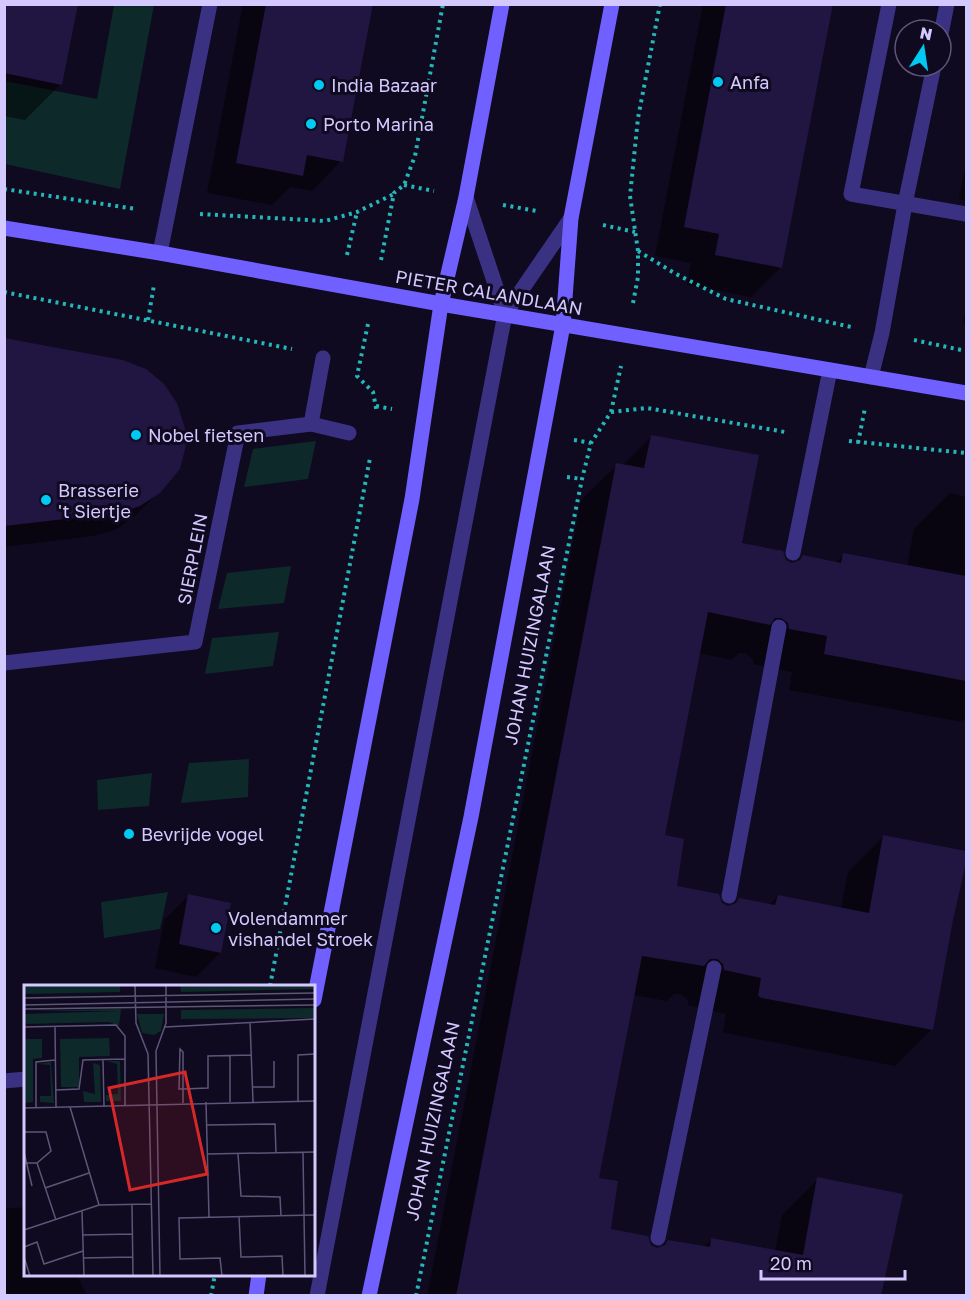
<svg xmlns="http://www.w3.org/2000/svg" width="971" height="1300" viewBox="0 0 971 1300" font-family="'Golos Text',sans-serif">
<style>
.green{fill:#0d292a}
.shadow{fill:#0007}
.building{fill:#211542}
.lines{fill:none;stroke-linecap:round;stroke-linejoin:round}
.path{stroke:#23b7b9;stroke-width:4;stroke-dasharray:3 4.5;stroke-linecap:butt}
.lane{stroke:#3a3183;stroke-width:15}
.street{stroke:#3a3183;stroke-width:15}
.secondary{stroke:#6f60ff;stroke-width:15}
.poi-dot{fill:#00caf4;stroke:#0f0a1f;stroke-width:2}
.labels{text-anchor:middle;dominant-baseline:central;stroke-width:6;stroke-linejoin:round;paint-order:stroke}
.poi-label{font-size:18px;fill:#d3c9ff;stroke:#0f0a1f;text-anchor:start}
.street-label{font-size:18px;fill:#d3c9ff;stroke:#0f0a1f}
.inset-road{fill:none;stroke:#5d5679;stroke-width:1.5}
.view{fill:#d62828;fill-opacity:0.15;stroke:#d62828;stroke-width:3}
.inset-edge{fill:none;stroke:#d3c9ff;stroke-width:3}
</style>
<rect width="100%" height="100%" fill="#0f0a1f"/>
<g class="green">
<path d="M 114,5 L 154,5 L 120,189 L 5,164 L 5,81 L 97,99 Z"/>
<path d="M 316,441 L 308,479 L 244,487 L 253,449 Z"/>
<path d="M 291,566 L 284,603 L 218,609 L 227,573 Z"/>
<path d="M 279,632 L 273,666 L 205,674 L 212,638 Z"/>
<path d="M 249,759 L 248,797 L 181,803 L 189,763 Z"/>
<path d="M 152,773 L 149,806 L 98,810 L 97,780 Z"/>
<path d="M 168,892 L 160,929 L 104,938 L 101,902 Z"/>
</g>
<g class="shadow">
<path d="M 4,4 L 61,84 L 25,120 L 4,116 Z"/>
<path d="M 243,4 L 371,4 L 341,161 L 312,191 L 290,187 L 272,205 L 207,193 Z"/>
<path d="M 703,4 L 831,4 L 781,267 L 751,297 L 687,285 L 691,263 L 655,256 Z"/>
<path d="M 966,162 L 966,201 L 959,199 Z"/>
<path d="M 966,307 L 966,324 L 963,323 Z"/>
<path d="M 4,339 L 159,492 L 135,516 L 115,530 L 93,536 L 4,547 Z"/>
<path d="M 652,436 L 740,544 L 792,564 L 797,562 L 803,557 L 835,563 L 844,555 L 907,567 L 914,529 L 950,493 L 966,497 L 966,717 L 962,722 L 789,690 L 792,672 L 753,664 L 753,659 L 745,653 L 739,653 L 732,660 L 699,653 L 663,837 L 675,887 L 728,907 L 733,905 L 739,899 L 769,905 L 778,896 L 841,909 L 848,872 L 884,836 L 966,852 L 931,1030 L 895,1066 L 726,1033 L 723,1032 L 726,1014 L 688,1005 L 688,1000 L 680,994 L 674,994 L 667,1001 L 633,995 L 598,1179 L 609,1230 L 656,1249 L 662,1247 L 668,1241 L 703,1248 L 712,1239 L 775,1251 L 782,1215 L 818,1179 L 880,1296 L 427,1296 L 581,500 L 617,465 L 622,466 Z"/>
<path d="M 189,895 L 220,953 L 196,977 L 155,968 L 164,920 Z"/>
<path d="M 26,1207 L 26,1274 L 77,1274 L 87,1296 L 4,1296 L 4,1209 Z"/>
</g>
<g class="building">
<path d="M 4,4 L 78,4 L 62,85 L 4,73 Z"/>
<path d="M 266,4 L 373,4 L 343,162 L 307,155 L 303,176 L 236,163 Z"/>
<path d="M 726,4 L 833,4 L 782,268 L 715,255 L 719,234 L 684,227 Z"/>
<path d="M 4,338 L 123,360 L 146,369 L 164,384 L 177,403 L 188,438 L 180,469 L 160,493 L 140,506 L 118,513 L 4,526 Z"/>
<path d="M 651,435 L 759,455 L 742,543 L 783,551 L 786,560 L 792,563 L 800,560 L 803,555 L 841,563 L 843,553 L 966,576 L 966,681 L 824,654 L 827,636 L 789,629 L 788,623 L 781,618 L 775,618 L 770,625 L 708,612 L 665,835 L 684,839 L 677,886 L 719,894 L 722,903 L 728,906 L 736,903 L 739,898 L 775,905 L 778,895 L 869,913 L 883,835 L 966,851 L 966,863 L 953,920 L 933,1030 L 762,998 L 758,996 L 761,978 L 724,970 L 723,964 L 717,959 L 710,959 L 704,966 L 642,956 L 599,1178 L 618,1181 L 611,1229 L 648,1236 L 651,1245 L 657,1248 L 665,1245 L 668,1240 L 710,1247 L 711,1238 L 803,1255 L 817,1177 L 903,1194 L 881,1296 L 456,1296 L 616,463 L 644,468 Z"/>
<path d="M 188,894 L 231,903 L 221,953 L 179,944 Z"/>
</g>
<g class="lines">
<g class="path">
<path d="M 404,185 L 434,191"/>
<path d="M 4,189 L 136,209"/>
<path d="M 503,205 L 537,211"/>
<path d="M 200,214 L 325,221 L 357,212 L 394,194"/>
<path d="M 603,225 L 635,232"/>
<path d="M 638,251 L 676,274 L 726,299 L 851,327"/>
<path d="M 347,255 L 357,212"/>
<path d="M 381,260 L 394,193 L 404,185 L 415,156 L 443,4"/>
<path d="M 4,292 L 292,349"/>
<path d="M 633,303 L 638,277 L 638,251 L 630,196 L 638,118 L 660,4"/>
<path d="M 148,320 L 154,285"/>
<path d="M 368,324 L 357,376 L 373,392 L 377,413"/>
<path d="M 914,340 L 966,351"/>
<path d="M 376,406 L 392,409"/>
<path d="M 611,412 L 647,408 L 785,432"/>
<path d="M 574,440 L 591,443"/>
<path d="M 849,441 L 966,453"/>
<path d="M 858,443 L 865,408"/>
<path d="M 567,477 L 582,479"/>
<path d="M 270,986 L 370,458"/>
<path d="M 211,1296 L 215,1274"/>
<path d="M 416,1296 L 582,479 L 591,443 L 611,412 L 621,366"/>
</g>
<g class="lane">
<path d="M 466,197 L 505,314"/>
<path d="M 793,553 L 830,370"/>
<path d="M 729,896 L 779,627"/>
<path d="M 658,1238 L 714,968"/>
<path d="M 317,1296 L 505,314 L 571,218"/>
</g>
<g class="street">
<path d="M 889,4 L 851,194 L 966,214"/>
<path d="M 941,34 L 947,4"/>
<path d="M 160,253 L 210,4"/>
<path d="M 871,377 L 882,333 L 905,204 L 934,66"/>
<path d="M 311,424 L 349,433"/>
<path d="M 4,663 L 195,642 L 238,433 L 311,424 L 323,358"/>
<path d="M 4,1081 L 26,1079"/>
</g>
<g class="secondary">
<path d="M 4,228 L 160,253 L 441,304 L 966,393"/>
<path d="M 314,1000 L 412,499 L 441,304 L 466,197 L 502,4"/>
<path d="M 256,1296 L 259,1274"/>
<path d="M 369,1296 L 471,817 L 563,325 L 571,218 L 612,4"/>
</g>
</g>
<g class="poi-dot">
<circle cx="718" cy="82" r="6"/>
<circle cx="319" cy="85" r="6"/>
<circle cx="311" cy="124" r="6"/>
<circle cx="136" cy="435" r="6"/>
<circle cx="46" cy="500" r="6"/>
<circle cx="129" cy="834" r="6"/>
<circle cx="216" cy="928" r="6"/>
</g>
<g class="labels">
<g class="poi-label">
<text x="730" y="82">Anfa</text>
<text x="331" y="85">India Bazaar</text>
<text x="323" y="124">Porto Marina</text>
<text x="148" y="435">Nobel fietsen</text>
<text x="58" y="490">Brasserie<tspan x="58" dy="21">'t Siertje</tspan></text>
<text x="141" y="834">Bevrijde vogel</text>
<text x="228" y="918">Volendammer<tspan x="228" dy="21">vishandel Stroek</tspan></text>
</g>
<g class="street-label">
<text transform="translate(489 292) rotate(10)">PIETER CALANDLAAN</text>
<text transform="translate(192 559) rotate(-79)">SIERPLEIN</text>
<text transform="translate(529 645) rotate(-79)">JOHAN HUIZINGALAAN</text>
<text transform="translate(432 1121) rotate(-78)">JOHAN HUIZINGALAAN</text>
</g>
</g>
<g transform="translate(24 985)">
<rect width="291" height="291" fill="#0f0a1f"/>
<path d="M 0,0 L 96,0 L 96,7 L 0,9 ZM 156,0 L 291,0 L 291,4 L 157,7 ZM 291,23 L 291,33 L 157,34 L 157,25 ZM 97,24 L 95,41 L 85,37 L 0,39 L 0,29 L 95,26 L 0,26 ZM 113,29 L 140,29 L 137,46 L 130,50 L 118,48 ZM 85,53 L 86,71 L 55,72 L 55,102 L 37,102 L 36,54 ZM 0,54 L 18,54 L 18,73 L 9,74 L 9,117 L 0,118 ZM 83,76 L 96,76 L 97,116 L 82,116 L 82,110 L 94,109 L 93,79 ZM 27,77 L 30,118 L 16,117 L 16,111 L 27,111 L 26,80 L 14,79 ZM 69,78 L 76,80 L 77,117 L 60,117 L 59,106 L 71,109 Z" fill="#0d292a"/>
<path class="inset-road" d="M 111,0 L 112,38 L 124,69 L 129,291M 0,13 L 291,8M 0,20 L 291,14M 0,24 L 291,20M 226,37 L 229,117M 31,41 L 32,122M 0,42 L 92,40 L 101,51 L 101,120M 141,42 L 291,34M 206,71 L 206,117M 79,74 L 80,122M 228,102 L 250,102 L 250,76M 159,104 L 155,104 L 156,64 L 159,67 L 159,118M 159,104 L 184,103 L 184,71 L 227,70M 32,105 L 55,104 L 59,75 L 101,74M 274,116 L 274,70 L 291,69M 182,117 L 185,232M 46,122 L 75,220M 0,123 L 291,116M 12,123 L 12,77 L 31,75M 183,140 L 251,139 L 252,168M 0,147 L 22,147 L 27,166 L 13,178 L 0,178M 0,167 L 8,201M 279,168 L 281,291M 184,169 L 291,167M 214,169 L 217,211 L 256,212 L 257,231M 13,178 L 32,235M 21,203 L 65,188M 108,220 L 109,291M 58,226 L 60,291M 215,231 L 217,272 L 258,271 L 259,291M 0,245 L 75,220 L 127,219M 58,250 L 108,249M 0,262 L 13,257 L 20,279 L 59,266M 0,272 L 6,291M 59,273 L 108,272M 136,291 L 132,66 L 142,38 L 142,0M 198,291 L 196,273 L 156,274 L 155,233 L 291,230"/>
<path class="view" d="M 161,87 L 183,189 L 106,205 L 85,103 Z"/>
<rect width="291" height="291" class="inset-edge"/>
</g>
<rect width="971" height="1300" fill="none" stroke="#d3c9ff" stroke-width="12"/>
<g transform="translate(923 48) rotate(12)"><circle r="28" fill="#0f0a1f" stroke="#5d5679" stroke-width="1.5"/>
<path d="M0-4.5L10 22L0 15L-10 22Z" fill="#00caf4"/>
<text y="-9" font-size="16" font-weight="bold" text-anchor="middle" fill="#d3c9ff">N</text>
</g>
<path d="M761 1270v9h144v-9" fill="none" stroke="#d3c9ff" stroke-width="3"/>
<text x="770" y="1270" font-size="18" fill="#d3c9ff" stroke="#0f0a1f" stroke-width="4.5" paint-order="stroke">20 m</text>
</svg>
